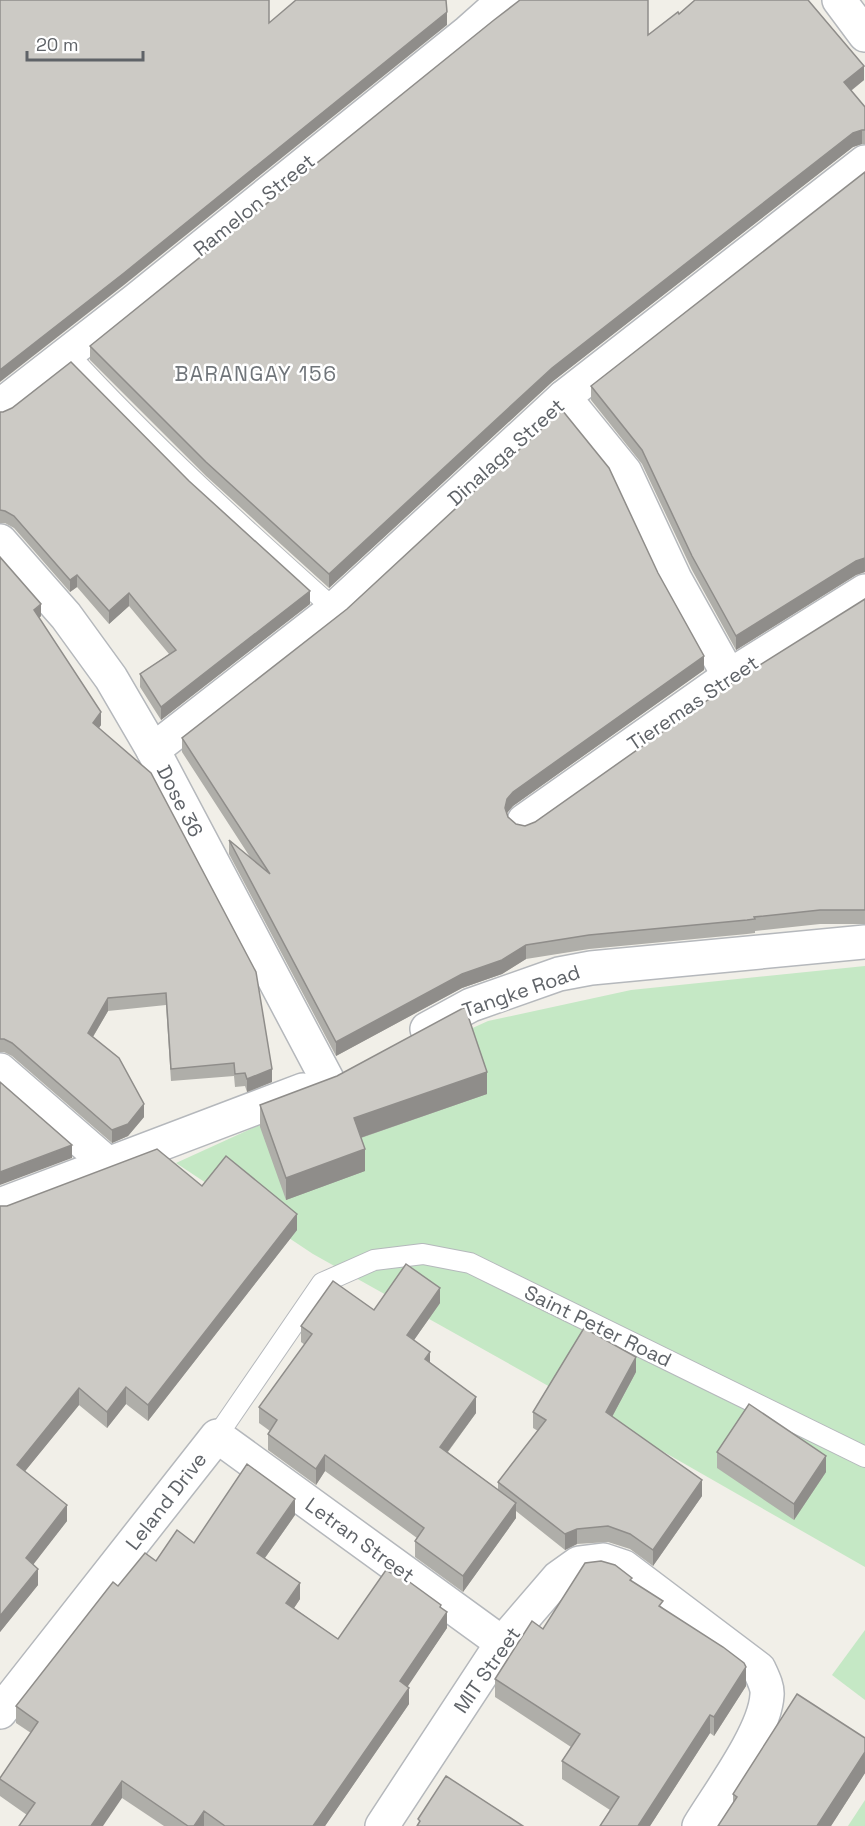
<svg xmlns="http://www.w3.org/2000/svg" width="865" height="1826" viewBox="0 0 865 1826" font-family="'Space Grotesk',sans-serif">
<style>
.green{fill:#c5e8c5}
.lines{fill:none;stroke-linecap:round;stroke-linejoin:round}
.lane-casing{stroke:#b5b8bc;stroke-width:22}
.street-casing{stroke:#b5b8bc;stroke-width:36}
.lane{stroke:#fff;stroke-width:20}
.street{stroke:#fff;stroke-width:33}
.wall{fill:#afaea9}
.shaded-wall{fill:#8f8d8a}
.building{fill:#cccac5;stroke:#8f8d8a;stroke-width:1.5}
.labels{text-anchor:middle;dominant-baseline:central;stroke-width:5;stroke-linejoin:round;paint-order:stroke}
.street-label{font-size:20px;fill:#5f6368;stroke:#fff}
.neighbourhood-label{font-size:21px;letter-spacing:1.5px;fill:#70757a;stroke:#fff}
</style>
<rect width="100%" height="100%" fill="#f1efe8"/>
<g class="green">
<path d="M 865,966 L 865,1567 L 529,1375 L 313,1254 L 176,1163 L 488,1021 L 631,990 Z"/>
<path d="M 865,1630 L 865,1700 L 832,1675 Z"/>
<path d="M 865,1800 L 865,1826 L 848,1826 Z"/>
</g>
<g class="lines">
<g class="lane-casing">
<g id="lane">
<path d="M 68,354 C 151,444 242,527 334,609"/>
<path d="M 217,1436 L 322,1283 L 374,1260 L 423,1254 L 470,1263 L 865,1457"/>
</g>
</g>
<g class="street-casing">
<g id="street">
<path d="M 839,0 L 865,35"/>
<path d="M 564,397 L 625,472 L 675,579 L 729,676"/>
<path d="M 0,406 L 136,300 L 468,32 L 504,0"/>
<path d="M 0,541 L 66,616 L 111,678 L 153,750 L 328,1081"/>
<path d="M 153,750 L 334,609 L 564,397 L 865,162"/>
<path d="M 524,821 L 729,676 L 865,591"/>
<path d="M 427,1029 L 471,1005 L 559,974 L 591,968 L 865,942"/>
<path d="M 0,1070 L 107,1163"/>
<path d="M 0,1205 L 303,1090"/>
<path d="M 0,1712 L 217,1436 L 502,1643"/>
<path d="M 382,1826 L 502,1643 L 558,1578 L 579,1563 L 603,1560 L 624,1567 L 759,1669 C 762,1676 768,1687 767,1695 C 765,1732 719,1793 699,1826"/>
</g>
</g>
<use href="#lane" class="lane"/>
<use href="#street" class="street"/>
</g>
<g class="wall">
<path d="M 679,14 L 864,80 L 851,91 L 865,107 L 865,144 L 862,144 L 853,147 L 552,382 L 329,588 L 206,476 L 90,360 L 90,346 L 648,35 Z"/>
<path d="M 865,172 L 865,572 L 856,575 L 736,650 L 692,570 L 642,464 L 591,400 L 591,386 Z"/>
<path d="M 0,412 L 310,604 L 161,720 L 140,687 L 140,674 L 169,654 L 129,606 L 109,624 L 77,587 L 70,592 L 14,528 L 5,523 L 0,523 Z"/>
<path d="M 0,557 L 41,616 L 39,618 L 101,725 L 99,728 L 272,1082 L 247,1092 L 245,1086 L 235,1087 L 234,1076 L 171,1081 L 166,1005 L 108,1011 L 93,1037 L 144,1117 L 128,1136 L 112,1143 L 12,1056 L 4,1052 L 0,1052 Z"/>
<path d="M 865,599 L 865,924 L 820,924 L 755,931 L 755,933 L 747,934 L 589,949 L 526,959 L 502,974 L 462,988 L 336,1056 L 229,854 L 229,840 L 250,857 L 182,752 L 182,738 L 704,670 L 513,806 L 507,813 L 508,817 L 516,824 L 525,826 L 535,822 Z"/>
<path d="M 487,1094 L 361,1138 L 365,1171 L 286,1200 L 260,1127 L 260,1105 Z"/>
<path d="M 202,1186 L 297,1230 L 148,1421 L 126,1404 L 107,1428 L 79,1405 L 25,1471 L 67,1521 L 33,1564 L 38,1585 L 0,1632 L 7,1206 Z"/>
<path d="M 440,1303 L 414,1340 L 430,1363 L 476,1413 L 448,1452 L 498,1490 L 498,1482 L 538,1431 L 533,1428 L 533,1412 L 636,1372 L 612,1417 L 702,1496 L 653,1566 L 630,1549 L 608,1542 L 577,1544 L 565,1550 L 516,1511 L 516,1518 L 463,1592 L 415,1557 L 415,1541 L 417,1538 L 325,1471 L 316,1485 L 268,1450 L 268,1434 L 270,1431 L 259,1423 L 259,1407 L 305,1345 L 301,1342 L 301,1326 L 374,1310 Z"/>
<path d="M 717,1452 L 826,1472 L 794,1520 L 717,1468 Z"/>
<path d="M 295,1515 L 265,1558 L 300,1599 L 294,1608 L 338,1639 L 441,1608 L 447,1628 L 407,1686 L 409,1704 L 325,1826 L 164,1826 L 122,1798 L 27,1815 L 0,1796 L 0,1778 L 31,1733 L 16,1723 L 16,1706 L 118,1586 L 156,1561 L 194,1543 Z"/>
<path d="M 632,1581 L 663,1608 L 746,1686 L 714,1736 L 710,1733 L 650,1826 L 600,1826 L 610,1810 L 562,1779 L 562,1761 L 571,1747 L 495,1697 L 495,1679 L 543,1629 Z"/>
<path d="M 865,1738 L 865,1773 L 831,1826 L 733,1804 L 733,1794 Z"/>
</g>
<g class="shaded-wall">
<path d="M 447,12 L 447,25 L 124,285 L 0,382 L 0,370 Z"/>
<path d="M 864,66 L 864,80 L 844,96 L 844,82 Z"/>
<path d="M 862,130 L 862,144 L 853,147 L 552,382 L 329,588 L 329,574 L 552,368 L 853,133 Z"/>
<path d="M 865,558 L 865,572 L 856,575 L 736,650 L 736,636 L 856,561 Z"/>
<path d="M 77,575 L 77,587 L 70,592 L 70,580 Z"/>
<path d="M 310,591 L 310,604 L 161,720 L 161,707 Z"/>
<path d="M 129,593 L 129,606 L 109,624 L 109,611 Z"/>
<path d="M 41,604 L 41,616 L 34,623 L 34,610 Z"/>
<path d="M 704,656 L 704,670 L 513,806 L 507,813 L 505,808 L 507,799 L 513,792 Z"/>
<path d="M 101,712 L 101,725 L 93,736 L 93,723 Z"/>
<path d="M 526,945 L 526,959 L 502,974 L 462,988 L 336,1056 L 336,1042 L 462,974 Z"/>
<path d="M 108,998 L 108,1011 L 88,1045 L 88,1033 Z"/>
<path d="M 272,1069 L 272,1082 L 247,1092 L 247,1079 Z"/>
<path d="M 487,1072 L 487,1094 L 354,1140 L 354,1118 Z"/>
<path d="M 144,1104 L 144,1117 L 128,1136 L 112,1143 L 112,1130 Z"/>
<path d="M 72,1145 L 72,1158 L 0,1185 L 0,1172 Z"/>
<path d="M 365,1149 L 365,1171 L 286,1200 L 286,1178 Z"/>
<path d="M 297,1214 L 297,1230 L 148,1421 L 148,1405 Z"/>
<path d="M 440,1288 L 440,1303 L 407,1350 L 407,1335 Z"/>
<path d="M 430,1352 L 430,1367 L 425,1359 Z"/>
<path d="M 636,1357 L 636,1372 L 606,1428 L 606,1412 Z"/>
<path d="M 126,1387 L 126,1404 L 107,1428 L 107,1412 Z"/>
<path d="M 79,1388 L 79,1405 L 17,1481 L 17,1465 Z"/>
<path d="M 476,1397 L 476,1413 L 440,1462 L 440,1447 Z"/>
<path d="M 325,1455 L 325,1471 L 316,1485 L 316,1469 Z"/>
<path d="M 826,1456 L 826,1472 L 794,1520 L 794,1504 Z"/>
<path d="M 702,1480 L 702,1496 L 653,1566 L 653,1550 Z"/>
<path d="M 295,1499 L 295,1515 L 257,1569 L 257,1553 Z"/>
<path d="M 516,1503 L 516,1518 L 463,1592 L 463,1576 Z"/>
<path d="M 67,1505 L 67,1521 L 26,1574 L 26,1558 Z"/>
<path d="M 577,1529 L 577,1544 L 565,1550 L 565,1534 Z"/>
<path d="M 38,1569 L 38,1585 L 0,1632 L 0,1616 Z"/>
<path d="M 300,1583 L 300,1599 L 286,1620 L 286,1603 Z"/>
<path d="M 441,1605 L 441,1620 L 447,1612 L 447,1628 L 400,1698 L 400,1681 Z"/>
<path d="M 746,1667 L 746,1686 L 714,1736 L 714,1717 Z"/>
<path d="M 409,1688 L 409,1704 L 325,1826 L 313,1826 Z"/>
<path d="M 710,1715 L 710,1733 L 650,1826 L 638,1826 Z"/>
<path d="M 865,1752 L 865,1773 L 831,1826 L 817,1826 Z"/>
<path d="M 122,1781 L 122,1798 L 103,1826 L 91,1826 Z"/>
<path d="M 204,1811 L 204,1826 L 194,1826 Z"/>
</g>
<g class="building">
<path d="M 0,0 L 269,0 L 269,23 L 296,0 L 446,0 L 447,12 L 124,273 L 0,370 Z"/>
<path d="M 520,0 L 648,0 L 648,35 L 678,12 L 679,14 L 695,0 L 808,0 L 864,66 L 844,82 L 865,107 L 865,130 L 862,130 L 853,133 L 552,368 L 329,574 L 206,462 L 90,346 L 494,20 Z"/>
<path d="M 865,172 L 865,558 L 856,561 L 736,636 L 692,556 L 642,450 L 591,386 Z"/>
<path d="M 71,362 L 189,481 L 310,591 L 161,707 L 140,674 L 176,650 L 129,593 L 109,611 L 77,575 L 70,580 L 14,516 L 5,511 L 0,510 L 0,412 L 3,412 L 12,408 Z"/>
<path d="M 562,410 L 609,468 L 658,573 L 704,656 L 513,792 L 507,799 L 505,808 L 508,817 L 516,824 L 525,826 L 535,822 L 739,678 L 865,599 L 865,910 L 820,910 L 754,917 L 755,919 L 747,920 L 589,935 L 526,945 L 502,960 L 462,974 L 336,1042 L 229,840 L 270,874 L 182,738 L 347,609 Z"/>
<path d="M 0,557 L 41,604 L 34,610 L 101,712 L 93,723 L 151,773 L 256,972 L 272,1069 L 247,1079 L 245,1073 L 235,1074 L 234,1063 L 171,1069 L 166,993 L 108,998 L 88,1033 L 119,1058 L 144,1104 L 128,1124 L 112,1130 L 12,1043 L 4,1039 L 0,1039 Z"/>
<path d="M 465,1007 L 487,1072 L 354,1118 L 365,1149 L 286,1178 L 260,1105 L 337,1076 Z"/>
<path d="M 0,1082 L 72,1145 L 0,1172 Z"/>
<path d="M 157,1149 L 202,1186 L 226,1156 L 297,1214 L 148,1405 L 126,1387 L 107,1412 L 79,1388 L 17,1465 L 67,1505 L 26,1558 L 38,1569 L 0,1616 L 0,1206 L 7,1206 Z"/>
<path d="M 406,1264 L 440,1288 L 407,1335 L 430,1352 L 425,1359 L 476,1397 L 440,1447 L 516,1503 L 463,1576 L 415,1541 L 424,1528 L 325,1455 L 316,1469 L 268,1434 L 277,1420 L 259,1407 L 312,1334 L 301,1326 L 333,1281 L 374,1310 Z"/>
<path d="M 584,1328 L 636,1357 L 606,1412 L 702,1480 L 653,1550 L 630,1534 L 608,1526 L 577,1529 L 565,1534 L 498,1482 L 546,1420 L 533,1412 Z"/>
<path d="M 749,1404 L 826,1456 L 794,1504 L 717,1452 Z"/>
<path d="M 247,1464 L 295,1499 L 257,1553 L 300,1583 L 286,1603 L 338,1639 L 386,1570 L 391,1573 L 393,1570 L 441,1605 L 440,1607 L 447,1612 L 400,1681 L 409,1688 L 313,1826 L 225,1826 L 204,1811 L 194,1826 L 188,1826 L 122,1781 L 91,1826 L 19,1826 L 35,1803 L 0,1779 L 0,1778 L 38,1722 L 16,1706 L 113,1582 L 118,1586 L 145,1553 L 156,1561 L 177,1530 L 194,1543 Z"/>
<path d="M 601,1561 L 615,1565 L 632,1578 L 630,1580 L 663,1601 L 659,1606 L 723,1647 L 744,1663 L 746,1667 L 714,1717 L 710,1715 L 638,1826 L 600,1826 L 619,1797 L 562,1761 L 580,1734 L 495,1679 L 532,1621 L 543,1629 L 585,1563 Z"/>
<path d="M 797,1694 L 865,1738 L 865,1752 L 817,1826 L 718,1826 L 737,1797 L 733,1794 Z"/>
<path d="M 446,1776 L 523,1826 L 417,1826 L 420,1821 L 418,1819 Z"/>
</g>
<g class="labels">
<g class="street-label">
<text transform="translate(254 205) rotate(-39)">Ramelon Street</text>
<text transform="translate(506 452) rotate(-42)">Dinalaga Street</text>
<text transform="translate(693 703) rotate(-34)">Tieremas Street</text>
<text transform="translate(180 801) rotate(63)">Dose 36</text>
<text transform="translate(521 991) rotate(-19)">Tangke Road</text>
<text transform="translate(598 1326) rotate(26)">Saint Peter Road</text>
<text transform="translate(166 1501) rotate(-52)">Leland Drive</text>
<text transform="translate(360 1540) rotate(36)">Letran Street</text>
<text transform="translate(487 1670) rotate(-55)">MIT Street</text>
</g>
<g class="neighbourhood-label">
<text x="256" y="373">BARANGAY 156</text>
</g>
</g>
<path d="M27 51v9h116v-9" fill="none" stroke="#5f6368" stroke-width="3"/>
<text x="36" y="51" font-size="18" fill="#5f6368" stroke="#ffffff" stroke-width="4.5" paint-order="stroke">20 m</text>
</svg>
